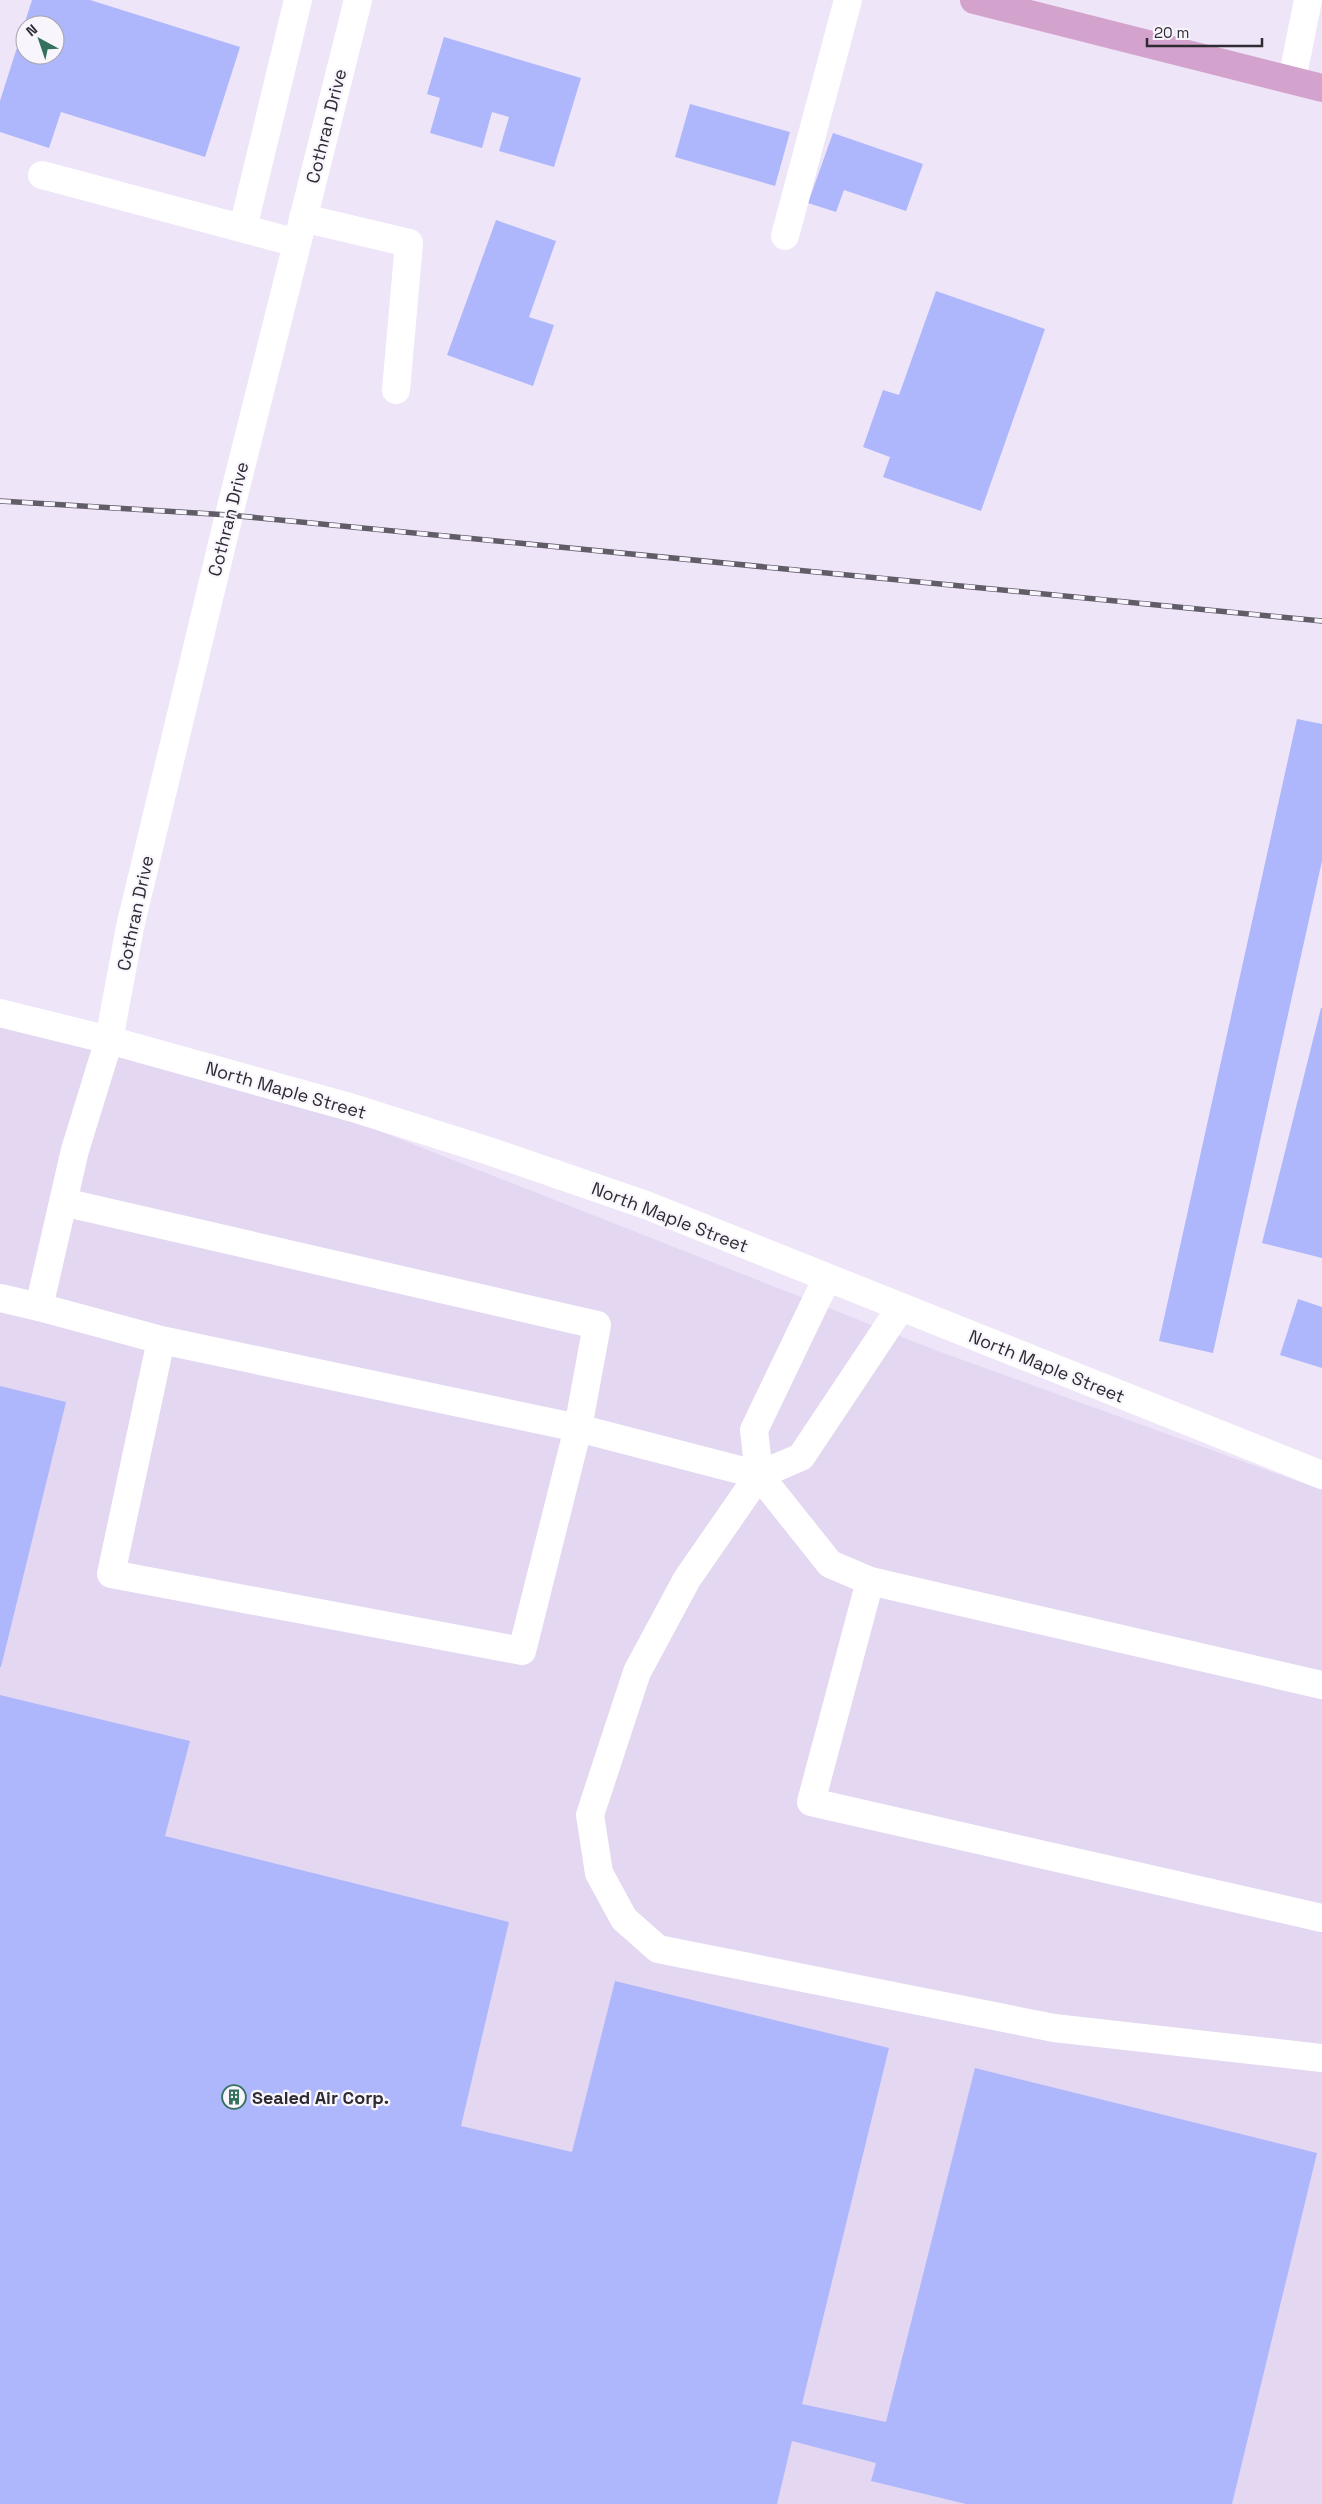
<svg xmlns="http://www.w3.org/2000/svg" width="1322" height="2504" viewBox="0 0 1322 2504" font-family="'Space Grotesk',sans-serif">
<style>
.built{fill:#e3d7f2}
.building{fill:#aeb7fb;fill-rule:evenodd}
.lines{fill:none;stroke-linecap:round;stroke-linejoin:round}
.minor{stroke:#fff;stroke-width:28}
.major{stroke:#d4a3cd;stroke-width:28}
.rail-casing{stroke:#615c67;stroke-width:5.5}
.rail{stroke:#f8f5fd;stroke-width:4;stroke-dasharray:11;stroke-linecap:butt}
.labels{text-anchor:middle;dominant-baseline:central;stroke-width:4.5;stroke-linejoin:round;paint-order:stroke}
.street-label{font-size:18px;fill:#2f2b33;stroke:#f8f5fd}
.poi-label{font-size:18px;font-weight:bold;fill:#2f2b33;stroke:#f8f5fd;text-anchor:start}
</style>
<rect width="100%" height="100%" fill="#eee5f9"/>
<path class="built" d="M 0,1014 L 116,1027 L 935,1350 L 1322,1490 L 1322,2504 L 0,2504 Z"/>
<g class="building">
<path d="M 32,0 L 90,0 L 240,47 L 205,157 L 61,112 L 49,148 L 0,132 L 0,101 ZM 25,25 L 55,25 L 55,55 L 25,55 Z"/>
<path d="M 444,37 L 581,78 L 554,167 L 499,151 L 509,117 L 492,112 L 482,148 L 430,133 L 440,98 L 427,94 Z"/>
<path d="M 690,104 L 790,132 L 775,186 L 675,157 Z"/>
<path d="M 833,133 L 923,164 L 906,211 L 844,190 L 836,212 L 808,203 Z"/>
<path d="M 496,220 L 556,241 L 529,317 L 554,325 L 533,386 L 447,355 Z"/>
<path d="M 936,291 L 1045,329 L 981,511 L 883,477 L 890,457 L 863,447 L 883,390 L 899,395 Z"/>
<path d="M 1297,719 L 1322,724 L 1322,861 L 1213,1353 L 1159,1341 Z"/>
<path d="M 1321,1008 L 1322,1008 L 1322,1258 L 1262,1243 Z"/>
<path d="M 1298,1299 L 1322,1307 L 1322,1368 L 1280,1355 Z"/>
<path d="M 0,1386 L 66,1402 L 1,1667 L 0,1667 Z"/>
<path d="M 0,1695 L 190,1741 L 165,1836 L 509,1922 L 461,2126 L 572,2152 L 615,1981 L 889,2048 L 802,2404 L 886,2422 L 975,2068 L 1317,2153 L 1232,2504 L 966,2504 L 871,2481 L 876,2463 L 792,2441 L 777,2504 L 0,2504 Z"/>
</g>
<g class="lines">
<g class="minor">
<path d="M 1292,80 L 1308,0"/>
<path d="M 42,175 L 297,243"/>
<path d="M 303,218 L 409,243 L 396,390"/>
<path d="M 243,228 L 298,0"/>
<path d="M 785,236 L 848,0"/>
<path d="M 0,1013 L 109,1040 L 353,1108 L 489,1151 L 646,1205 L 1322,1475"/>
<path d="M 63,1202 L 597,1325 L 578,1428 L 759,1475 L 830,1564 L 870,1581 L 1322,1685"/>
<path d="M 827,1278 L 754,1430 L 759,1475 L 801,1457 L 901,1307"/>
<path d="M 0,1298 L 39,1307 L 75,1150 L 109,1040 L 130,927 L 229,515 L 358,0"/>
<path d="M 39,1307 L 161,1340 L 111,1574 L 522,1651 L 578,1428 L 161,1340"/>
<path d="M 759,1475 L 687,1579 L 637,1672 L 590,1815 L 599,1873 L 624,1919 L 658,1949 L 1054,2028 L 1322,2058"/>
<path d="M 870,1581 L 811,1802 L 1322,1918"/>
</g>
<path class="major" d="M 974,0 L 1322,88"/>
<g class="rail-casing">
<path id="rail" d="M 0,501 L 229,515 L 1322,621"/>
</g>
<use href="#rail" class="rail"/>
</g>
<defs>
<g id="building-ring" transform="scale(1.25)"><circle r="9.5" fill="#f8f5fd" stroke="#34725e" stroke-width="1.5"/><path d="M-4-6H4V6H1V3H-1V6H-4ZM-2.5-4.3h1.7v1.8h-1.7ZM.8-4.3h1.7v1.8H.8ZM-2.5-1h1.7V.8h-1.7ZM.8-1h1.7V.8H.8Z" fill="#34725e"/></g>
</defs>
<g fill-rule="evenodd">
<use href="#building-ring" x="234" y="2097"/>
</g>
<g class="labels">
<g class="street-label">
<text transform="translate(326 126) rotate(-76)">Cothran Drive</text>
<text transform="translate(228 519) rotate(-76)">Cothran Drive</text>
<text transform="translate(135 913) rotate(-78)">Cothran Drive</text>
<text transform="translate(286 1090) rotate(16)">North Maple Street</text>
<text transform="translate(670 1217) rotate(21)">North Maple Street</text>
<text transform="translate(1047 1366) rotate(22)">North Maple Street</text>
</g>
<g class="poi-label">
<text x="252" y="2097">Sealed Air Corp.</text>
</g>
</g>
<g transform="translate(40 40) rotate(320)"><circle r="24" fill="#f8f5fd" stroke="#a8a4ac"/>
<path d="M0-4L9 19L0 12L-9 19Z" fill="#34725e"/>
<text y="-8" font-size="14" font-weight="bold" text-anchor="middle" fill="#2f2b33">N</text>
</g>
<path d="M1147 38v8h115v-8" fill="none" stroke="#2f2b33" stroke-width="2.5"/>
<text x="1154" y="38" font-size="15" fill="#2f2b33" stroke="#f8f5fd" stroke-width="4" paint-order="stroke">20 m</text>
</svg>
